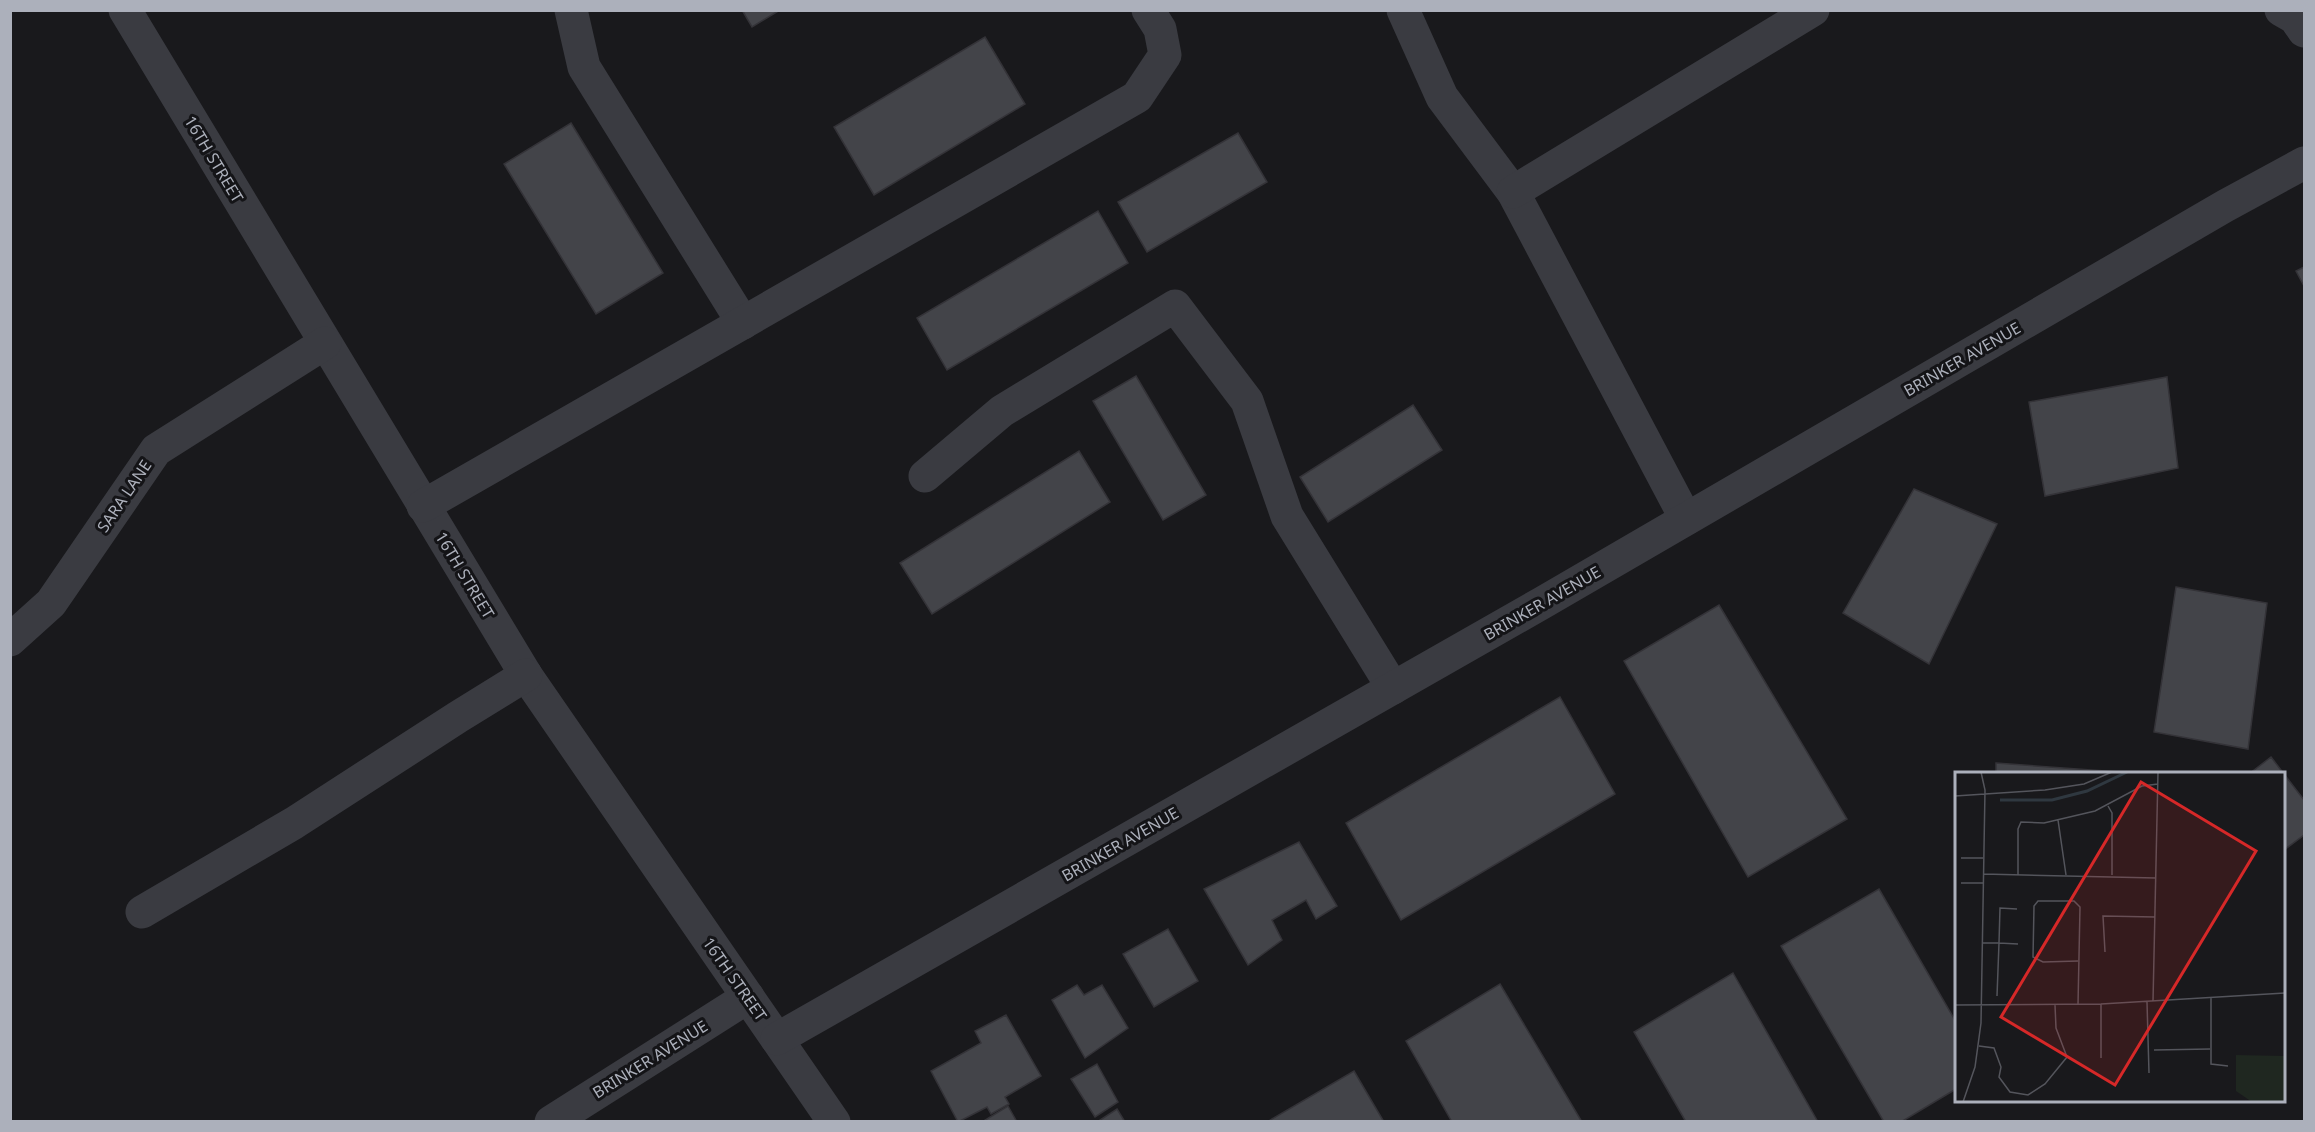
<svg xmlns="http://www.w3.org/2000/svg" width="2315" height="1132" viewBox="0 0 2315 1132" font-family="'Noto Sans',sans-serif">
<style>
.building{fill:#434449;stroke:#343338;stroke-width:1.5}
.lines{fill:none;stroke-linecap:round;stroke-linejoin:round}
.minor{stroke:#3a3b41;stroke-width:33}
.labels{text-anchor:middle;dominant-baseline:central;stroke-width:6;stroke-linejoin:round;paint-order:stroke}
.street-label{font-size:16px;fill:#acb0bb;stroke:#141417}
.inset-river{fill:none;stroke:#2f3840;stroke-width:3}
.inset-road{fill:none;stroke:#54555c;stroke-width:1.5}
.view{fill:#d62828;fill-opacity:0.15;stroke:#d62828;stroke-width:3}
.inset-edge{fill:none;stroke:#acb0bb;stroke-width:3}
</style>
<rect width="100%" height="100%" fill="#19191c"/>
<g class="building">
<path d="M 742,10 L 780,10 L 752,27 Z"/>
<path d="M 985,37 L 1025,104 L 874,195 L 834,127 Z"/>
<path d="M 571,123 L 663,273 L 596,314 L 504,164 Z"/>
<path d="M 1238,133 L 1267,182 L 1147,252 L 1118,202 Z"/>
<path d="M 1098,211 L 1128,263 L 947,370 L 917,318 Z"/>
<path d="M 2304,267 L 2304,286 L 2296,271 Z"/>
<path d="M 1136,376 L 1206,495 L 1163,520 L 1093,401 Z"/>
<path d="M 2167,377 L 2178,468 L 2045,496 L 2029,402 Z"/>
<path d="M 1413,405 L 1442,450 L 1328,522 L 1300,477 Z"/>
<path d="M 1079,451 L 1110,502 L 932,614 L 900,563 Z"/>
<path d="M 1914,489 L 1997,524 L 1929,664 L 1843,613 Z"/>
<path d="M 2176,587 L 2267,603 L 2248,749 L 2154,732 Z"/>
<path d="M 1719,605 L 1847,819 L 1748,877 L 1624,661 Z"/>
<path d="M 1560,697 L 1615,794 L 1401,920 L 1346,823 Z"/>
<path d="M 2271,757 L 2304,800 L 2304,835 L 2284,850 L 2284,774 L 2249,774 Z"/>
<path d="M 1996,763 L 2133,773 L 2133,774 L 1996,774 Z"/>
<path d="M 1299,842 L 1337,906 L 1316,919 L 1306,900 L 1272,920 L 1282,940 L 1248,965 L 1204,889 Z"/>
<path d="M 1879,889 L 1956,1022 L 1956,1089 L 1901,1122 L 1884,1122 L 1781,946 Z"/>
<path d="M 1168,929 L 1198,981 L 1154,1007 L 1123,954 Z"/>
<path d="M 1733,973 L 1818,1122 L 1686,1122 L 1634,1032 Z"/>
<path d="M 1500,984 L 1582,1122 L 1452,1122 L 1406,1041 Z"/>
<path d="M 1077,985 L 1084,995 L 1102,985 L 1128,1028 L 1085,1058 L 1052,1000 Z"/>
<path d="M 1006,1015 L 1041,1076 L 1005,1097 L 1009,1104 L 991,1114 L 987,1107 L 958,1122 L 931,1071 L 981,1043 L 975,1031 Z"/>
<path d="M 1097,1064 L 1118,1102 L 1095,1117 L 1071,1079 Z"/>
<path d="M 1354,1071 L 1384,1122 L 1267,1122 Z"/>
<path d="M 1008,1106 L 1017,1122 L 982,1122 Z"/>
<path d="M 1117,1109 L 1125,1122 L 1097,1122 Z"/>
</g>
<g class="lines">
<g class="minor">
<path d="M 125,10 L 526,675 L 834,1122"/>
<path d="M 571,10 L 584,67 L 743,323"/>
<path d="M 1403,10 L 1442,97 L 1513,192 L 1686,519"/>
<path d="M 2281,10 L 2295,18 L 2304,31"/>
<path d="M 1513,192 L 1813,10"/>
<path d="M 925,476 L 1002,411 L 1175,306 L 1247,401 L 1287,516 L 1393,688"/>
<path d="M 423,506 L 1137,97 L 1165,55 L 1160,29 L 1148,10"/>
<path d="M 10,640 L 51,603 L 156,450 L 325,343"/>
<path d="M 142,912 L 294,823 L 458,717 L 526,675"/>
<path d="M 777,1039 L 1542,603 L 2225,206 L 2304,163"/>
<path d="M 551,1122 L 748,997"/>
</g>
</g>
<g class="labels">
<g class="street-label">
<text transform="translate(214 159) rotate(59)">16TH STREET</text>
<text transform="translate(1962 359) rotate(-30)">BRINKER AVENUE</text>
<text transform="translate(124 496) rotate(-56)">SARA LANE</text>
<text transform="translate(465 575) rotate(59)">16TH STREET</text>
<text transform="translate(1542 603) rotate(-30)">BRINKER AVENUE</text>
<text transform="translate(1120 844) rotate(-30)">BRINKER AVENUE</text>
<text transform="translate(735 979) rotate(55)">16TH STREET</text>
<text transform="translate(650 1059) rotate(-32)">BRINKER AVENUE</text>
</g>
</g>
<g transform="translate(1955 772)">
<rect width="330" height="330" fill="#19191c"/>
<path d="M 281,283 L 330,284 L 330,330 L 297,330 L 281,319 Z" fill="#1f2720"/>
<path class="inset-river" d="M 45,28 L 97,28 L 132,19 L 172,0"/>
<path class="inset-road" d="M 0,24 L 90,18 L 129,12 L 157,0M 153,34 L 157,41 L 157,103M 103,48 L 111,103M 6,86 L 28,86M 28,102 L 201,106M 63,103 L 63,57 L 66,50 L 89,51 L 140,39 L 187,14 L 203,12M 6,111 L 28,111M 27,171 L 44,171 L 45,136 L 62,137M 150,180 L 148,144 L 200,145M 42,224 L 44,171 L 63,172M 256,225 L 256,292 L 273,294M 198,229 L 203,0M 192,230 L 194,301M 146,232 L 146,286M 0,233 L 146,232 L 330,221M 123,233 L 125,135 L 119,129 L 83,129 L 79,134 L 78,185 L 88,190 L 123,189M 24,274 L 39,276 L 46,295 L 44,305 L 55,320 L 73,323 L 90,312 L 112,285 L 101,256 L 100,233M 199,278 L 255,277M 8,330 L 20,295 L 26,251 L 30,18 L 26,0"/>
<path class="view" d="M 186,10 L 301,79 L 160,313 L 46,245 Z"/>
<rect width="330" height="330" class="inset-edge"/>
</g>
<rect width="2315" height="1132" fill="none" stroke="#acb0bb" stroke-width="24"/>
</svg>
